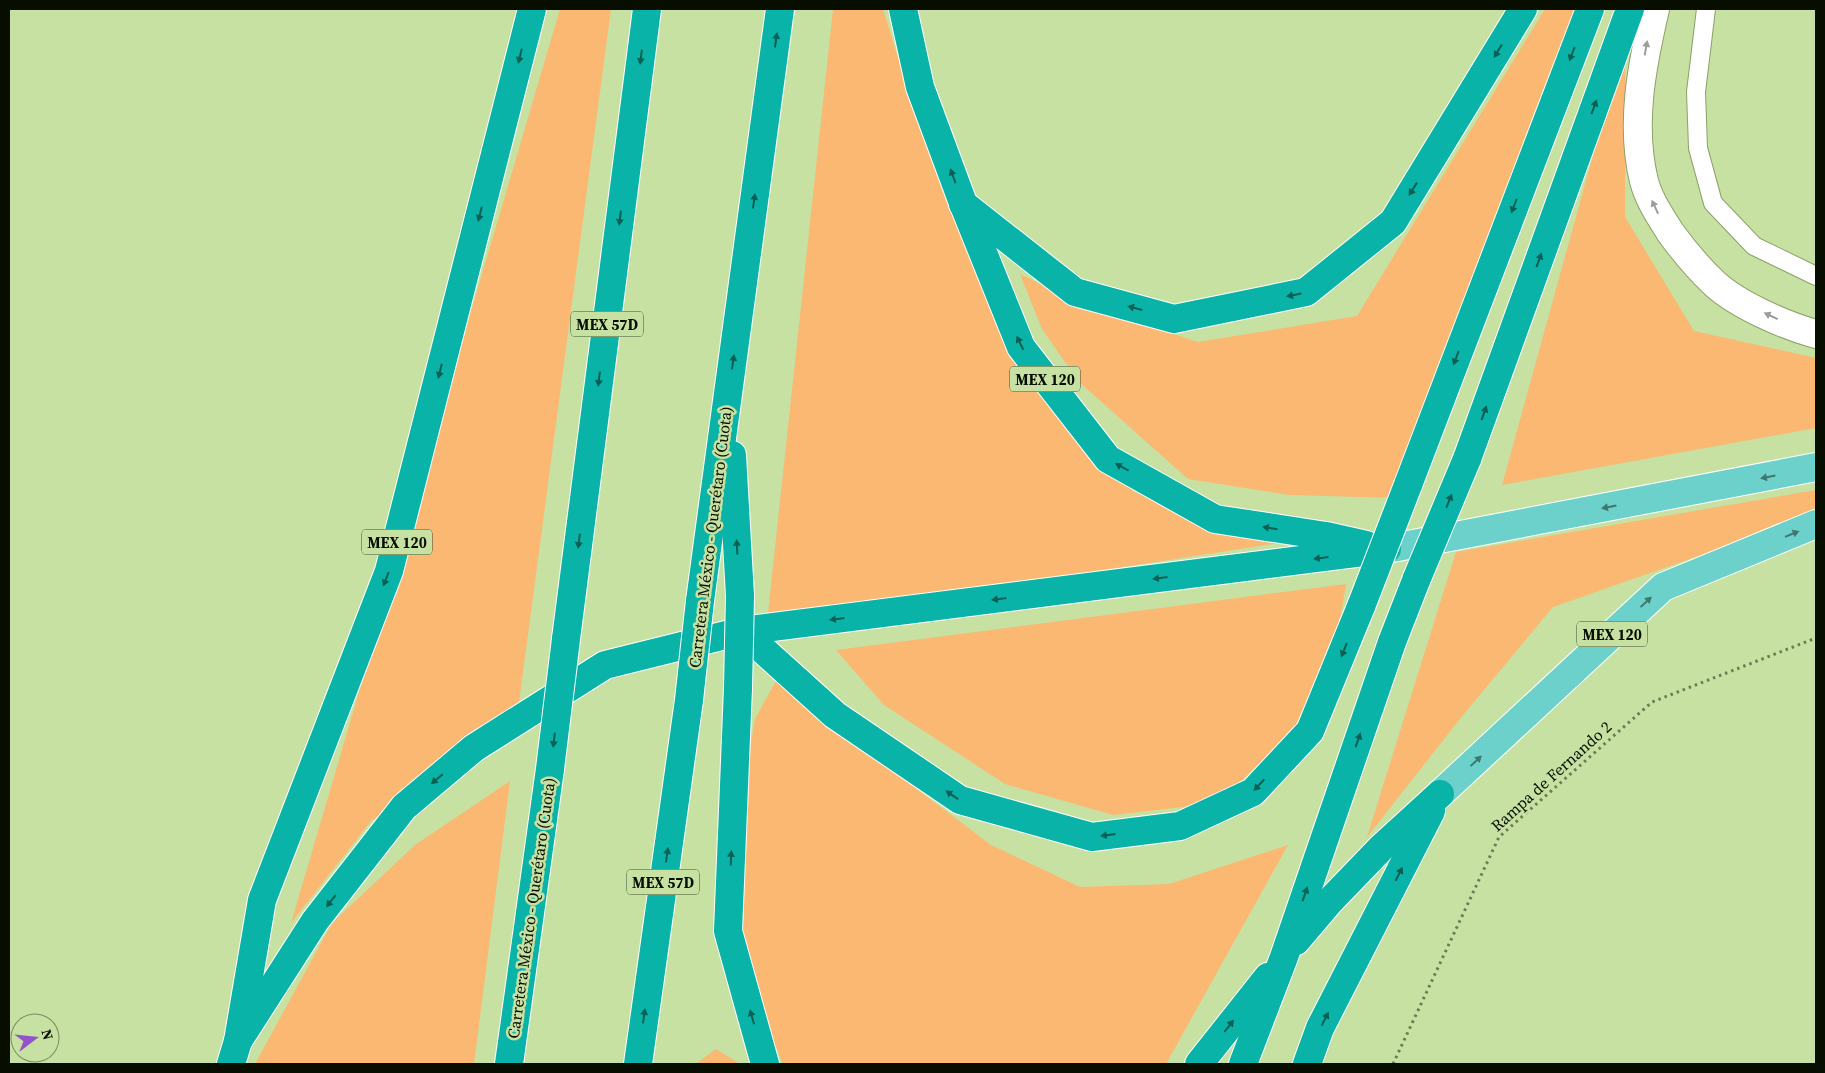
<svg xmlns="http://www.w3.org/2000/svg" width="1825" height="1073" viewBox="0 0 1825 1073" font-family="'Source Serif 4',serif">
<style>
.green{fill:#fab873}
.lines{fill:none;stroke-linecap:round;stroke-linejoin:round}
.service-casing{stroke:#8ba267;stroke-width:20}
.secondary-casing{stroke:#8ba267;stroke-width:30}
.primary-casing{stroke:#fff;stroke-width:30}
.motorway-casing{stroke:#fff;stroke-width:30}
.path{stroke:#6b7c55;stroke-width:3;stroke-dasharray:2.5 4;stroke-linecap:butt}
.service{stroke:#fff;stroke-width:18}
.secondary{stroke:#fff;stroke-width:28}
.primary{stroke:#6bd1ca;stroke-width:28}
.motorway{stroke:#09b3a7;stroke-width:28}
.motorway-bridge-casing{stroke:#fff;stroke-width:30;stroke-linecap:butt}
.motorway-bridge{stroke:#09b3a7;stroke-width:28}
.oneway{fill:#086054}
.oneway2{fill:#9c9f99}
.oneway3{fill:#3e796f}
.labels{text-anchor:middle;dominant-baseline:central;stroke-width:5;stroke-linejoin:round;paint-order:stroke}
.shield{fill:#c7e1a2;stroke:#414d31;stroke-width:1}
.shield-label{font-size:15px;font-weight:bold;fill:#070e00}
.street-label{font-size:16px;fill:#070e00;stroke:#c7e1a2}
</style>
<rect width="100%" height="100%" fill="#c7e1a2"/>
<g class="green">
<path d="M 560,9 L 611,9 L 516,725 L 371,821 L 291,923 Z"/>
<path d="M 833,9 L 883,9 L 898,58 L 944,180 L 1053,409 L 1133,491 L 1222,534 L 1305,539 L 767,622 Z"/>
<path d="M 1545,9 L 1584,9 L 1398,498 L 1289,495 L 1188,479 L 1079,382 L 1042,329 L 1020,274 L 1082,304 L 1198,342 L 1357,316 Z"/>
<path d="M 1625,39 L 1625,217 L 1694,331 L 1816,358 L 1816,428 L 1502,485 Z"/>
<path d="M 1816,490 L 1816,515 L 1553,607 L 1463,715 L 1367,837 L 1456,552 Z"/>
<path d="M 1346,584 L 1335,652 L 1290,736 L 1217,803 L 1113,815 L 1005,784 L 884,705 L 836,650 Z"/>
<path d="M 779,675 L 868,752 L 991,845 L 1080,887 L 1169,884 L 1288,845 L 1166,1064 L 783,1064 L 739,960 L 735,839 L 755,719 Z"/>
<path d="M 510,781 L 474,1064 L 255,1064 L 332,923 L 415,845 Z"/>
<path d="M 716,1049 L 737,1062 L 738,1064 L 696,1064 Z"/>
</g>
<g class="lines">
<g class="service-casing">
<path id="service" d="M 1706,9 L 1696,92 L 1698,148 L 1713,203 L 1754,246 L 1816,276"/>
</g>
<g class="secondary-casing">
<path id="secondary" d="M 1655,9 C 1642,65 1630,124 1644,181 C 1649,200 1660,216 1670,232 C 1683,250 1698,268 1715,284 C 1738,305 1786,326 1816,334"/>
</g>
<g class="primary-casing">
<g id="primary">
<path d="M 1387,549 L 1816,467"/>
<path d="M 1440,794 L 1663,587 L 1816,524"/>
</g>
</g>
<g class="motorway-casing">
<g id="motorway">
<path d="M 903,9 L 920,87 L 963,203 L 1021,347 L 1108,459 L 1215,519 L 1326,536 L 1366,545"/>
<path d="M 963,204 L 1075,292 L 1174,319 L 1306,292 L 1393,222 L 1523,9"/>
<path d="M 732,455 L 740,596"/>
<path d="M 1467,459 L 1630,9"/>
<path d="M 1408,485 L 1590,9"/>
<path d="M 700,601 L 780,9"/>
<path d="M 742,631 L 835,715 L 960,800 L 1092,837 L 1180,826 L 1253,792 L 1310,731 L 1362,604"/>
<path d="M 566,639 L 647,9"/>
<path d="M 738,688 L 728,931 L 765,1064"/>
<path d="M 1296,941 L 1330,901 L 1382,847 L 1440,794"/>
<path d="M 238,1041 L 315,921 L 404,807 L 474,748 L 605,665 L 742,631 L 1387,549"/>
<path d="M 231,1064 L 238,1041 L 262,900 L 389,571 L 532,9"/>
<path d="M 509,1064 L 550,769"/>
<path d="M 638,1064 L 689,700"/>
<path d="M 1199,1064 L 1268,977"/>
<path d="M 1243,1064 L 1284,957 L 1392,642 L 1417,578"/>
<path d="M 1307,1064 L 1320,1028 L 1431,811"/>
</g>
</g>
<path class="path" d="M 1393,1064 L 1499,837 L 1652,702 L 1816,638"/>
<use href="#service" class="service"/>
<use href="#secondary" class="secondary"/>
<use href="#primary" class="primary"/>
<use href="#motorway" class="motorway"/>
<g class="motorway-bridge-casing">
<g id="motorway-bridge">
<path d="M 1417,578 L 1467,459"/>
<path d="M 1362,604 L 1408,485"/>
<path d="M 738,688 L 740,596"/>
<path d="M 689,700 L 700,601"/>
<path d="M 550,769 L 566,639"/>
</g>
</g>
<use href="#motorway-bridge" class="motorway-bridge"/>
</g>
<defs><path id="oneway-solid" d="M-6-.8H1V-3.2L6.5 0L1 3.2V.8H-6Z" transform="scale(1.25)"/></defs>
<g class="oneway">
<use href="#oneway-solid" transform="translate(776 40) rotate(-82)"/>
<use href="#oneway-solid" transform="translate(1498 51) rotate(121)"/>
<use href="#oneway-solid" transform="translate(1572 54) rotate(111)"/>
<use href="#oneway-solid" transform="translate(520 56) rotate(104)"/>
<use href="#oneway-solid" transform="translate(641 57) rotate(97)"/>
<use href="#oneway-solid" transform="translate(1594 107) rotate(-70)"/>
<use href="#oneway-solid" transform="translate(953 176) rotate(-110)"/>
<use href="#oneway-solid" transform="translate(1413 189) rotate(122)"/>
<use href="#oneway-solid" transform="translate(754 201) rotate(-82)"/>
<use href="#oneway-solid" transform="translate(1514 206) rotate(111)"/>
<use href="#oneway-solid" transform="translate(480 214) rotate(104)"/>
<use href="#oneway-solid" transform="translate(620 218) rotate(97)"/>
<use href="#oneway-solid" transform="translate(1539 260) rotate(-70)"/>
<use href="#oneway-solid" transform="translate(1294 295) rotate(169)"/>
<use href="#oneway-solid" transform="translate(1135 308) rotate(-165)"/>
<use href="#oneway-solid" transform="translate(1020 343) rotate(-116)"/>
<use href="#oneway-solid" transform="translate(1456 358) rotate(111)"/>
<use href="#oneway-solid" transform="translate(733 362) rotate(-82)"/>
<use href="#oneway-solid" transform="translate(440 371) rotate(104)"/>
<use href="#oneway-solid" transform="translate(599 379) rotate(97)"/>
<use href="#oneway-solid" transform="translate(1484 413) rotate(-70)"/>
<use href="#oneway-solid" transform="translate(1122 467) rotate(-151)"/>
<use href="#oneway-solid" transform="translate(1449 501) rotate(-68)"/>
<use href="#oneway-solid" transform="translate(1270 528) rotate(-171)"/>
<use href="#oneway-solid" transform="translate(579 541) rotate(97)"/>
<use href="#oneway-solid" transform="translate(737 547) rotate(-93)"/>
<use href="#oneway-solid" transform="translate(1321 558) rotate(173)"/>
<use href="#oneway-solid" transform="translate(1160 578) rotate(173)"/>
<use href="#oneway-solid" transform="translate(386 579) rotate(111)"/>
<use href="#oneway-solid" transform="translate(999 599) rotate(173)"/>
<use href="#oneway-solid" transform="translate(837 619) rotate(173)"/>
<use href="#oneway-solid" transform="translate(1344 650) rotate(112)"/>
<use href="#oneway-solid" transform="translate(554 740) rotate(97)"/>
<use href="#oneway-solid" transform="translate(1358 740) rotate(-71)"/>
<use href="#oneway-solid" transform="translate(437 779) rotate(140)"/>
<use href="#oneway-solid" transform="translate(1259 785) rotate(133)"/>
<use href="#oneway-solid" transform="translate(952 795) rotate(-146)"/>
<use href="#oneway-solid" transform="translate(1108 835) rotate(173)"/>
<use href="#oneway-solid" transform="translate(667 855) rotate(-82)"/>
<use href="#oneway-solid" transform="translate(731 858) rotate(-88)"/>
<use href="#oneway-solid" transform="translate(1399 874) rotate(-63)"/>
<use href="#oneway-solid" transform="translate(1305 894) rotate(-71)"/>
<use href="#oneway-solid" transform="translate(331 901) rotate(128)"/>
<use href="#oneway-solid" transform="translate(644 1016) rotate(-82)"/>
<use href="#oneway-solid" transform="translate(752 1017) rotate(-106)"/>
<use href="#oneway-solid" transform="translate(1325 1019) rotate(-63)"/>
<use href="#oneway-solid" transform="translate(1229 1026) rotate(-52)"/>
</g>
<g class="oneway2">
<use href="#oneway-solid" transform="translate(1646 48) rotate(-80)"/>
<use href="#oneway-solid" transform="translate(1655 207) rotate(-115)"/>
<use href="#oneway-solid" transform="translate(1771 316) rotate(-155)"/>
</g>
<g class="oneway3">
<use href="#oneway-solid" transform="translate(1768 477) rotate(169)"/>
<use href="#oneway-solid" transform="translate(1609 507) rotate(169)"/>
<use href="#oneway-solid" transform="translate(1792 534) rotate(-22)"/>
<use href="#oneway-solid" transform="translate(1646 602) rotate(-43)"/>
<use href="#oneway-solid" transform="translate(1476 761) rotate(-43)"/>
</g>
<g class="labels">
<g class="shield">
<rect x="571" y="311.5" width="72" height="25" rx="4"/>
<rect x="1010" y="366.5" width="70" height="25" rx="4"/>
<rect x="362" y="529.5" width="70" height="25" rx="4"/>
<rect x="1577" y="621.5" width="70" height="25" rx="4"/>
<rect x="627" y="869.5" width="72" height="25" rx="4"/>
</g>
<g class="shield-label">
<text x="607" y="324">MEX 57D</text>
<text x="1045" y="379">MEX 120</text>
<text x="397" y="542">MEX 120</text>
<text x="1612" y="634">MEX 120</text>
<text x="663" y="882">MEX 57D</text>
</g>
<g class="street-label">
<text transform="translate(710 537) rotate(-83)">Carretera México - Querétaro (Cuota)</text>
<text transform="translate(1551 776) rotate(-42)">Rampa de Fernando 2</text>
<text transform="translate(531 908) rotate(-82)">Carretera México - Querétaro (Cuota)</text>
</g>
</g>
<rect width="1825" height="1073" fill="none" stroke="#070e00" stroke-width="20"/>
<g transform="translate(35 1038) rotate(74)"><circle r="24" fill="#c7e1a2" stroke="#7a8d61"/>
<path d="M0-4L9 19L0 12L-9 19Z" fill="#9354cb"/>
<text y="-8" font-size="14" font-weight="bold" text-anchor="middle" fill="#070e00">N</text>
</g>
</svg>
